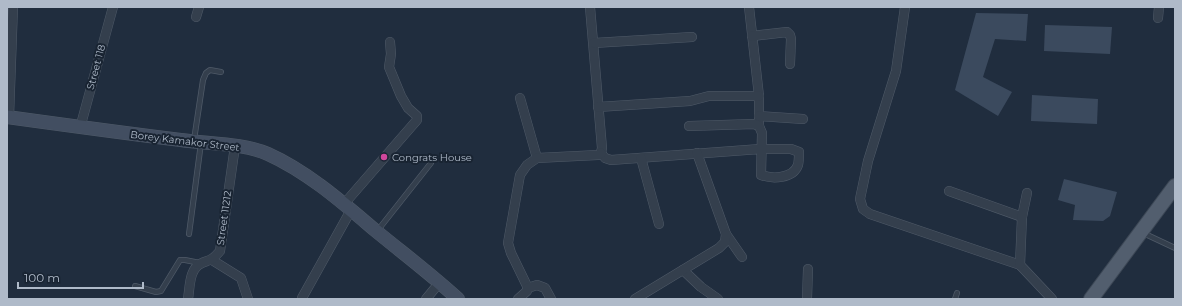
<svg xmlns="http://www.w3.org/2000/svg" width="1182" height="306" viewBox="0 0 1182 306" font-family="Montserrat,sans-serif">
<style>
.building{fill:#3b4a5e}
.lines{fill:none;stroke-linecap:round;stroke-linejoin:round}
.lane-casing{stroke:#4f5a68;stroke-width:6}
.street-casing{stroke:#4f5a68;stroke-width:10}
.secondary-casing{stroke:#4f5a68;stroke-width:14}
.primary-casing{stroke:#3d4856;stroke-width:16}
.lane{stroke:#343f4d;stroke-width:4.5}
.street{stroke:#343f4d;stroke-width:9}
.secondary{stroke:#424e61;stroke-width:13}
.primary{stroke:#525e6e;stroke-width:14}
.hotel-dot{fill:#d1479c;stroke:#192432;stroke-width:1.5}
.labels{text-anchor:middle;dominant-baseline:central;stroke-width:4;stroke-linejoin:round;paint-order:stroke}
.street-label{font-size:10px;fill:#afbac9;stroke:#192432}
.poi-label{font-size:10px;fill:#afbac9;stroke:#192432;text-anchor:start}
</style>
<rect width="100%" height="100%" fill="#202d3e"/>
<g class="building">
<path d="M 976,13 L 1028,14 L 1026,41 L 995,39 L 983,77 L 1012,92 L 998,116 L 955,90 Z"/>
<path d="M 1045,25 L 1112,27 L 1110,54 L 1044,51 Z"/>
<path d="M 1032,95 L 1098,99 L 1097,124 L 1031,121 Z"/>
<path d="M 1064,179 L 1117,192 L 1110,216 L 1103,221 L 1073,220 L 1075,205 L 1058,200 Z"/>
</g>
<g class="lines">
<g class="lane-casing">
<g id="lane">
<path d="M 194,140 L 203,80 L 206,73 L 210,70 L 221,72"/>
<path d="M 378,230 L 431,163"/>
<path d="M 1143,233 L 1175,248"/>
<path d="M 189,234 L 201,143"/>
<path d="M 135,286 L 156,292 L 161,291 L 180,260 L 185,260 L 200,263"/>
<path d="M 955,299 L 957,293"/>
</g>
</g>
<g class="street-casing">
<g id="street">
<path d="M 590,7 L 602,148 L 601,153"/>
<path d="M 749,7 L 759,96 L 759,126"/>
<path d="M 905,7 L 896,71 L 868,161 L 860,199 L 863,209 L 870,214 L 1020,265 L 1052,299"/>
<path d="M 196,17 L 199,7"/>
<path d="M 1158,18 L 1159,7"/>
<path d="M 752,36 L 787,32 L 790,35 L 791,39 L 790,64"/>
<path d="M 594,43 L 692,37"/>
<path d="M 520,98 L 537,158"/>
<path d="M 598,107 L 690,101 L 709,96 L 759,96"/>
<path d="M 759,116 L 803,119"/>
<path d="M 9,117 L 13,7"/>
<path d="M 80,128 L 113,7"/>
<path d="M 601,153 L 605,158 L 611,160 L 760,149 L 791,149 L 799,152 C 799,156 799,161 798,165 C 793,179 772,179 761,175 L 762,133 L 759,126 L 754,124 L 689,126"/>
<path d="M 697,153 L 726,234 L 742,257"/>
<path d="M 641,158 L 659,224"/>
<path d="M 949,191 L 1022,217"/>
<path d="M 344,204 L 417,120 L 417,116 L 408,108 L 401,96 L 389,67 L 391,54 L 390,42"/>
<path d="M 212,260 L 241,278 L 248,299"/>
<path d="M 1020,265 L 1022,217 L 1027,193"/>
<path d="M 683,270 L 701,287 L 718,299"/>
<path d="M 528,288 L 511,253 L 508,243 L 520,175 L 527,165 L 537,158 L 598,155 L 601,153"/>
<path d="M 302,298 L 351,210"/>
<path d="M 188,299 C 190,287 189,268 202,263 C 212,259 212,260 220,251 L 235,146"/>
<path d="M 426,299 L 440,282"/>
<path d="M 518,299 L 527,291 L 528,288 L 537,285 L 545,288 L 551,299"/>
<path d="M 635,299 L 719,248 L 725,242 L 726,234"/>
<path d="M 807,299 L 808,269"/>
</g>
</g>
<g class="secondary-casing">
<path id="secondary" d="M 7,117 C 65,125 123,133 181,140 C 208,144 243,143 268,154 C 308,172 343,203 376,231 C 404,254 432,275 458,299"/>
</g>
<g class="primary-casing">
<path id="primary" d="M 1091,299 L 1175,186"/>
</g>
<use href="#lane" class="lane"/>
<use href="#street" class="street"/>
<use href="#secondary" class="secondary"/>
<use href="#primary" class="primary"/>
</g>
<circle class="hotel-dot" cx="384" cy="157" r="4"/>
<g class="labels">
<g class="street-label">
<text transform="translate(96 67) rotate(-75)">Street 118</text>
<text transform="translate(185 141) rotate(7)">Borey Kamakor Street</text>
<text transform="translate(224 218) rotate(-82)">Street 11212</text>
</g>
<g class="poi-label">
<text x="392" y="157">Congrats House</text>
</g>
</g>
<rect width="1182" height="306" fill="none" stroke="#afbac9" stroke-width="16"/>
<path d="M18 282v6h125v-6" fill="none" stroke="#afbac9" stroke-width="2"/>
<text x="24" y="282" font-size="12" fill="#afbac9" stroke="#192432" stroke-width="3" paint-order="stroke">100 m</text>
</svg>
